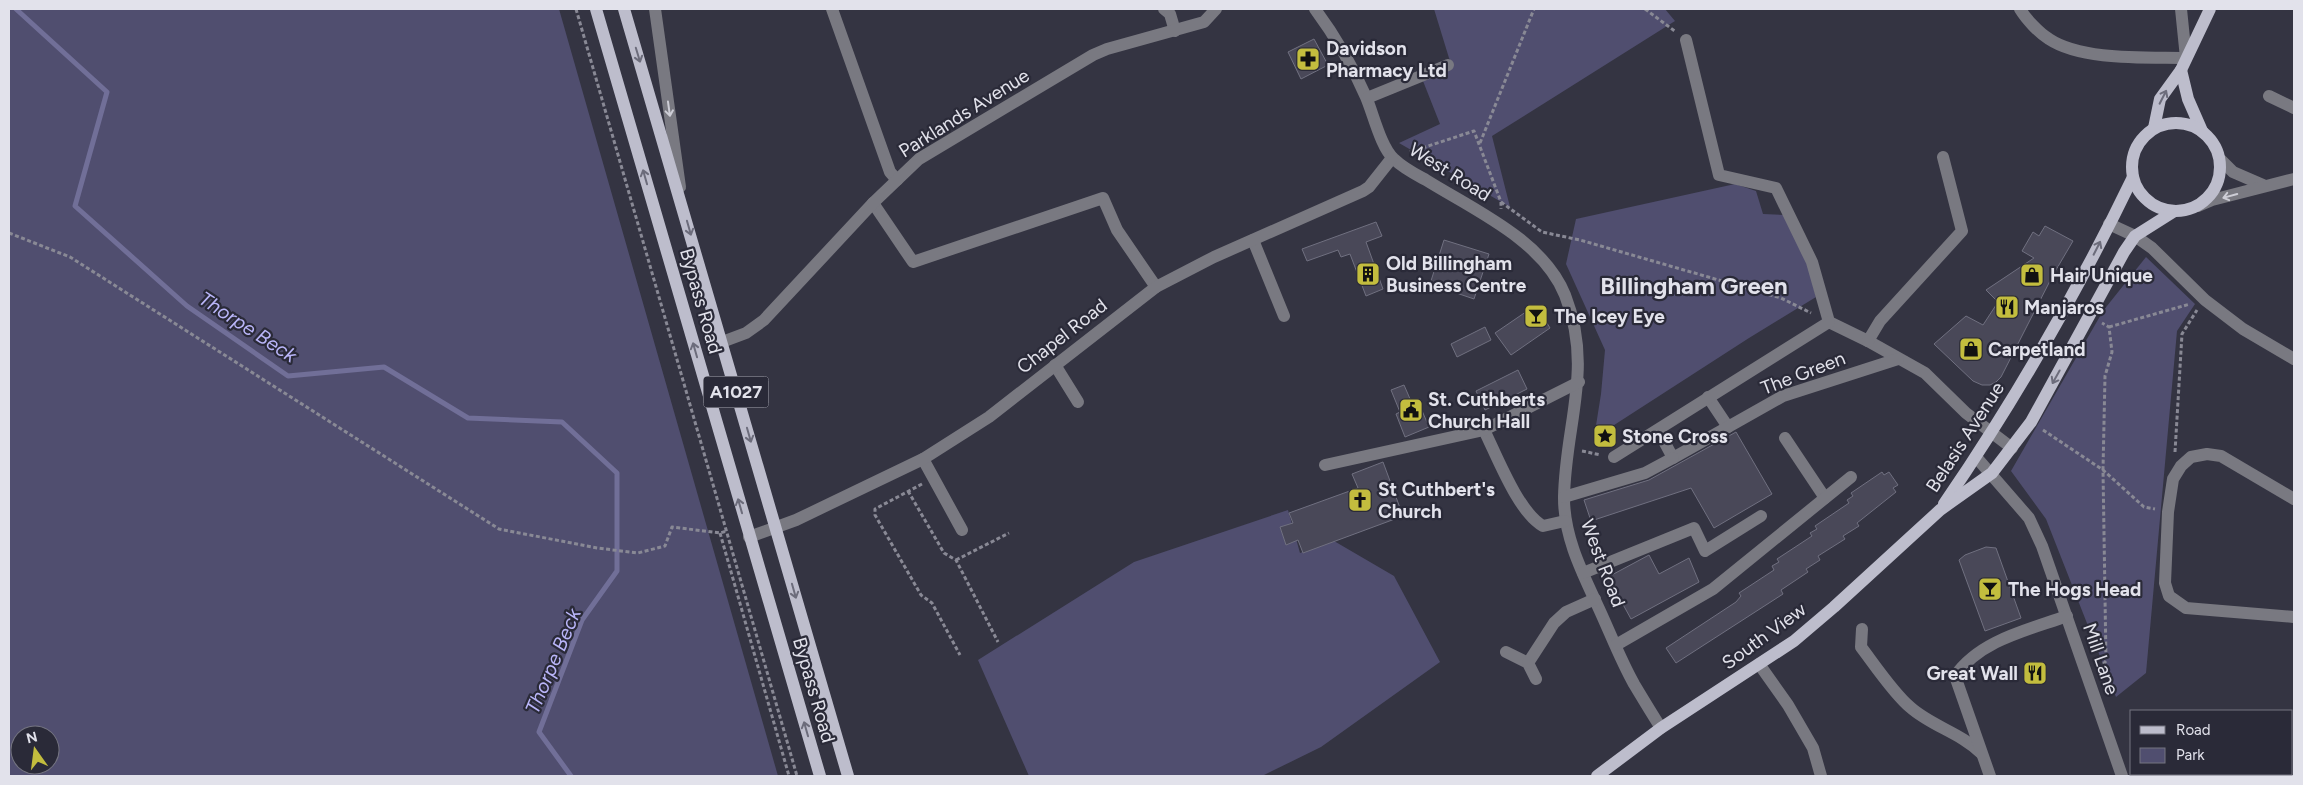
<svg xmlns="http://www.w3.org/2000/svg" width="2303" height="785" viewBox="0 0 2303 785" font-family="Figtree,sans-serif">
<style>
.green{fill:#504e6f;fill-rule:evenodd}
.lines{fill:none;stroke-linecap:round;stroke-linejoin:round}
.stream{stroke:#716f98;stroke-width:5}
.building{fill:#494858;stroke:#707080}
.path{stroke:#898995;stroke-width:3;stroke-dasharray:4 2.5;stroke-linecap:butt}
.minor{stroke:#797981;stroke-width:12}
.major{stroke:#bdbdcc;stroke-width:12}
.oneway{stroke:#6c6c7b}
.oneway2{stroke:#cdcdd6}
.labels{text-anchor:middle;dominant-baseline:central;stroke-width:4.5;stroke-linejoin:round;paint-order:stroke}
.shield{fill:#2a2a38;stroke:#ababb5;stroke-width:1}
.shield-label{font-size:18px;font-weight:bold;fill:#e2e2eb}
.poi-label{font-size:19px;font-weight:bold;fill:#e2e2eb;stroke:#2a2a38;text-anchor:start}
.street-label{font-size:19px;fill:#e2e2eb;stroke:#2a2a38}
.water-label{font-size:20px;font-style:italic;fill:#b9b5f8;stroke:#2a2a38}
.district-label{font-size:24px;font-weight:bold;fill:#e2e2eb;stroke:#2a2a38}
</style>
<rect width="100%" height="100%" fill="#343442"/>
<g class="green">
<path d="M 9,9 L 559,9 L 778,776 L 9,776 ZM 20,735 L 50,735 L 50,765 L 20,765 Z"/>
<path d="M 1434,9 L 1665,9 L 1675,21 L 1492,136 L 1510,207 L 1399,143 L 1440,124 L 1423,81 L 1453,65 L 1449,58 Z"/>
<path d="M 1735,184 L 1756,191 L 1763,214 L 1785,215 L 1807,262 L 1816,297 L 1749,338 L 1594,438 L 1601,394 L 1605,350 L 1566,264 L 1576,219 Z"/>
<path d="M 2146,257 L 2195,304 L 2177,331 L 2146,673 L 2116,697 L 2046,519 L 2011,471 L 2103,311 Z"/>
<path d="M 1288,510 L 1300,553 L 1334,541 L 1394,576 L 1440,662 L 1321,747 L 1262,776 L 1029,776 L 978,660 L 1134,562 Z"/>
</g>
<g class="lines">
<path class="stream" d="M 16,9 L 107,92 L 75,206 L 187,306 L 288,376 L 384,367 L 468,418 L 562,422 L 617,473 L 617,571 L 582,620 L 539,732 L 571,776"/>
</g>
<g class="building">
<path d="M 1314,39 L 1328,65 L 1301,79 L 1288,52 Z"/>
<path d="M 1376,222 L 1382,236 L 1366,242 L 1383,289 L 1366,296 L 1350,254 L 1341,257 L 1338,250 L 1307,261 L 1302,249 Z"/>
<path d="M 2045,226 L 2073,241 L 2053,275 L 2001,377 L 1996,382 L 1990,385 L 1982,385 L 1973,381 L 1934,344 L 1966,316 L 1983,325 L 1998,302 L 1986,290 L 2034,258 L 2022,251 L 2033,232 L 2039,236 Z"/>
<path d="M 1444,240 L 1489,254 L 1474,299 L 1430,284 Z"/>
<path d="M 1536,305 L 1550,328 L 1511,355 L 1495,333 Z"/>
<path d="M 1485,327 L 1491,340 L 1457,357 L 1451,344 Z"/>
<path d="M 1518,370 L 1527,389 L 1485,410 L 1476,391 Z"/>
<path d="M 1404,385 L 1414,408 L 1420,406 L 1429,427 L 1405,437 L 1396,414 L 1400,412 L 1391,390 Z"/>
<path d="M 1736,432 L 1772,494 L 1714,528 L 1691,488 L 1591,521 L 1584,500 L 1649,480 Z"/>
<path d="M 1383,462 L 1403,516 L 1303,553 L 1298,540 L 1286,545 L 1280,527 L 1293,523 L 1289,513 L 1358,488 L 1352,474 Z"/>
<path d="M 1882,472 L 1884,475 L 1889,472 L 1898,485 L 1893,488 L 1896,492 L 1857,523 L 1859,526 L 1843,536 L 1845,539 L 1818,556 L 1820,560 L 1806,569 L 1808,572 L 1781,590 L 1783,594 L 1676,663 L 1666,648 L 1736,602 L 1741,596 L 1739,593 L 1774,570 L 1772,566 L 1779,562 L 1777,559 L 1812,536 L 1810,533 L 1817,529 L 1815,526 L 1849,503 L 1847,500 L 1853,496 L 1851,493 Z"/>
<path d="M 1986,547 L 1996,548 L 2021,618 L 1985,631 L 1959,560 L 1965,555 Z"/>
<path d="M 1649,555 L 1659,574 L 1689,558 L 1699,582 L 1631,619 L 1608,577 Z"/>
</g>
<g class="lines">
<g class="path">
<path d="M 576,9 L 797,776"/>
<path d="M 1645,9 L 1676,32"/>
<path d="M 1480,143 L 1534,9"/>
<path d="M 1410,152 L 1474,131 L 1501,202 L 1501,209"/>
<path d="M 1501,202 L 1542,232 L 1580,240 L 1781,298 L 1811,313"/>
<path d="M 9,233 L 70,257 L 499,529 L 597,548 L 638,553 L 665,546 L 672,527 L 720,533 L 727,531"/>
<path d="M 2109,327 L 2190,304"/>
<path d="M 2043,430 L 2103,470 L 2144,507 L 2155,509"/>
<path d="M 1582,451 L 1601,455"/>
<path d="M 2175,452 L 2182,334 L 2197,310"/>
<path d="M 922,484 L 875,509 L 875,515 L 921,595 L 932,603 L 960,655"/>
<path d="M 908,491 L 944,553 L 956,560 L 998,642"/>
<path d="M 720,533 L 789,776"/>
<path d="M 956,560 L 1009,533"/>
<path d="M 2099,669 L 2106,661 L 2103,470 L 2105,376 L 2112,352 L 2109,327 L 2102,323"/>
</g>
<g class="minor">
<path d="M 655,9 L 680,187"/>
<path d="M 832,9 L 890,172 L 897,180"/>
<path d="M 1164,9 L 1170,14 L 1175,31"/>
<path d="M 1315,9 C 1335,36 1352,65 1366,97 C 1373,113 1381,148 1394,159 C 1403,168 1415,174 1426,180 C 1474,210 1543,240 1565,295 C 1594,369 1565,424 1564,498 C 1564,538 1583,574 1600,611 C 1611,635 1621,661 1634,684 C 1643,699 1652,714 1661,728"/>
<path d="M 2020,9 C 2026,19 2039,33 2049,39 C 2082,61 2147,57 2186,58 L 2181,9"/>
<path d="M 1686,40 L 1719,175 L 1776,188 L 1812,262 L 1829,322 L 1868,341 L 1925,373 L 1966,413 L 2012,448"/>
<path d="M 2269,96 L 2294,108"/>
<path d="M 1367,98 L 1448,65"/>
<path d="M 2221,160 L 2233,172 L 2263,185"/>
<path d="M 873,203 L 913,262 L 1103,198 L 1117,230 L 1156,287"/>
<path d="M 2198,206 L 2212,200 L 2294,179"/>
<path d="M 2109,224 L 2135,236 L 2152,248 L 2205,300 L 2243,329 L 2294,359"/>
<path d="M 1253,240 L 1284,316"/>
<path d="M 1868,341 L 1880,321 L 1962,231 L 1943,157"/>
<path d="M 722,342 L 746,333 L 764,320 L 873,203 L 919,159 L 1093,55 L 1107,49 L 1204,22 L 1216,9"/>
<path d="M 1055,365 L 1078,402"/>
<path d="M 1708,397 L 1728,427"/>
<path d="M 1484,430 C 1497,456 1518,512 1543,526 L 1565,521"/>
<path d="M 1658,430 L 1673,458 L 1783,396 L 1898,359"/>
<path d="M 1785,438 L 1825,498"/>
<path d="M 1614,457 L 1829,322"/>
<path d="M 1976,457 L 2029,518 L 2042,546 L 2122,776"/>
<path d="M 923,459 L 962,530"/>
<path d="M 1325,465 L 1484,430 L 1579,382"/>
<path d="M 1564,497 L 1645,473 L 1673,458"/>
<path d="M 2294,499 L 2221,456 L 2207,454 L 2191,457 L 2181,466 L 2173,479 L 2168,512 L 2165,583 L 2169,596 L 2186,608 L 2294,617"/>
<path d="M 749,537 L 796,520 L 923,459 L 989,417 L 1156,287 L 1214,257 L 1363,191 L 1369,187 L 1392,158"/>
<path d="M 1583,573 L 1694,528 L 1705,551 L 1761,516"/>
<path d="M 1862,629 L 1861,647 C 1874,664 1894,694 1910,707 C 1931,726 1961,733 1981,753"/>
<path d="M 1616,645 L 1713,589 L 1851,477"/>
<path d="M 1506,652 L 1528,663 L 1536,679"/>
<path d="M 1528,663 L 1554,623 L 1566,612 L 1595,599"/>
<path d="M 1759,664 L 1788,705 L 1813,748 L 1821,776"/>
<path d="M 1990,776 L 1955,676 C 1980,640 2028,630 2067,616"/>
</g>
<g class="major">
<path d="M 596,9 L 820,776"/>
<path d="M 624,9 L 848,776"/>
<path d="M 2181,70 L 2188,99 L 2202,131"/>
<circle cx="2176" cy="167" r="44"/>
<path d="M 2154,128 L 2160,99 L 2181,70 L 2210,9"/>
<path d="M 1944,504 C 2015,400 2078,291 2133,177"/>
<path d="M 1597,776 L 1661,728 L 1794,641 L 1834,607 L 1940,510 L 1992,473 L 2031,422 L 2124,252 L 2135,236 L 2173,212"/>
</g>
</g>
<defs><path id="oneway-shaft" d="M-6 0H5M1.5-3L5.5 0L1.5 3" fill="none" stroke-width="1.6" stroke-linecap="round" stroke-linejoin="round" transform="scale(1.25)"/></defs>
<g class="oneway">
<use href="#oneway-shaft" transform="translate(638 55) rotate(73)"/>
<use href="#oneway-shaft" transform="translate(2163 97) rotate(-63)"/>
<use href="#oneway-shaft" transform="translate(645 177) rotate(-106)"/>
<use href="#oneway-shaft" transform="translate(689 228) rotate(74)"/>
<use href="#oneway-shaft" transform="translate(2097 248) rotate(-63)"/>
<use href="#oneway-shaft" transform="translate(695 350) rotate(-106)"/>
<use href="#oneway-shaft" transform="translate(2056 377) rotate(119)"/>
<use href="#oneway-shaft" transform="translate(749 435) rotate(74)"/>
<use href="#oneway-shaft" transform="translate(740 506) rotate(-106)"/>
<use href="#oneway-shaft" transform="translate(794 591) rotate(74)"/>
<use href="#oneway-shaft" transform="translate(806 729) rotate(-106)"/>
</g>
<g class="oneway2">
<use href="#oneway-shaft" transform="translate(669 109) rotate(82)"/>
<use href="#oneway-shaft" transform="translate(2230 196) rotate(165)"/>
</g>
<defs>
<g id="pharmacy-square" transform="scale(1.25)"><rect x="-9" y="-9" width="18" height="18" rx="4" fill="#c3bd3e" stroke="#2a2a38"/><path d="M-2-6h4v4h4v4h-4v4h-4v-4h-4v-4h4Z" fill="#111"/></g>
<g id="building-square" transform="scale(1.25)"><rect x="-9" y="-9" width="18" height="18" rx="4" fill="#c3bd3e" stroke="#2a2a38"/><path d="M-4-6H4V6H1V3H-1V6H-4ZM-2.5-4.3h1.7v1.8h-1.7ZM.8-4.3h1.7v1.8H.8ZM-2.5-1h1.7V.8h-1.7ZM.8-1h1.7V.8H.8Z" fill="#111"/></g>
<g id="shop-square" transform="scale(1.25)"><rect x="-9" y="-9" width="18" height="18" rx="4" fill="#c3bd3e" stroke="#2a2a38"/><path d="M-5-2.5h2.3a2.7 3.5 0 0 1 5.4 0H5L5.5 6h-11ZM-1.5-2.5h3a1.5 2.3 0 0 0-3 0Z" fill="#111"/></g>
<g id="restaurant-square" transform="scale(1.25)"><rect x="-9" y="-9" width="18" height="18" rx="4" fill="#c3bd3e" stroke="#2a2a38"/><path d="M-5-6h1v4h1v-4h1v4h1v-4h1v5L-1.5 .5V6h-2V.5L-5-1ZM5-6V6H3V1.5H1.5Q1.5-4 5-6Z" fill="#111"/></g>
<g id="bar-square" transform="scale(1.25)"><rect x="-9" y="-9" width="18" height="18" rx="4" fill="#c3bd3e" stroke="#2a2a38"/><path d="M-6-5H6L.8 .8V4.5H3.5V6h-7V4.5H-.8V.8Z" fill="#111"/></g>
<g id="civic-square" transform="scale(1.25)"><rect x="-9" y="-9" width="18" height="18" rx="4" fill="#c3bd3e" stroke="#2a2a38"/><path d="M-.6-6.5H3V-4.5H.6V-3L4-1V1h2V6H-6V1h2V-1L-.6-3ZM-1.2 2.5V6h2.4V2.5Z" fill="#111"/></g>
<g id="sight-square" transform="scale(1.25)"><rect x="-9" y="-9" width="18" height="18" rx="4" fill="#c3bd3e" stroke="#2a2a38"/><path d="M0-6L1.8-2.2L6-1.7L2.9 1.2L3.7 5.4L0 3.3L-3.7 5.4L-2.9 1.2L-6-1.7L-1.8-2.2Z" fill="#111"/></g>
<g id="church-square" transform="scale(1.25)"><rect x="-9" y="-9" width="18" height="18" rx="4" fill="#c3bd3e" stroke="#2a2a38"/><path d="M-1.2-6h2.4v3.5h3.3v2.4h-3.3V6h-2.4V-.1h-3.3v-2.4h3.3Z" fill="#111"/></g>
</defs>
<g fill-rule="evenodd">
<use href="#pharmacy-square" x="1308" y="59"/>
<use href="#building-square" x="1368" y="274"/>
<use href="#shop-square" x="2032" y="275"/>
<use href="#restaurant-square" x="2007" y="307"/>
<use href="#bar-square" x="1536" y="316"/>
<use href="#shop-square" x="1971" y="349"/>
<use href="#civic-square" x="1411" y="410"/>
<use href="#sight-square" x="1605" y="436"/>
<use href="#church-square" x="1360" y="500"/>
<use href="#bar-square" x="1990" y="589"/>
<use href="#restaurant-square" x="2035" y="673"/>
</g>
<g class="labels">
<rect class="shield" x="703.5" y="376.5" width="65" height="31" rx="4"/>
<g class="shield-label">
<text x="736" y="392">A1027</text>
</g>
<g class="poi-label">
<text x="1326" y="48">Davidson<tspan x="1326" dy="22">Pharmacy Ltd</tspan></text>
<text x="1386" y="263">Old Billingham<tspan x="1386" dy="22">Business Centre</tspan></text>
<text x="2050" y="275">Hair Unique</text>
<text x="2024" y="307">Manjaros</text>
<text x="1554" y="316">The Icey Eye</text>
<text x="1988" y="349">Carpetland</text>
<text x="1428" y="399">St. Cuthberts<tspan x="1428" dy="22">Church Hall</tspan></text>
<text x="1622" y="436">Stone Cross</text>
<text x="1378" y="489">St Cuthbert's<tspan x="1378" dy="22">Church</tspan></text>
<text x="2008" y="589">The Hogs Head</text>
<text x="2018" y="673" text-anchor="end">Great Wall</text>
</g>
<g class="street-label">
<text transform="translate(964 113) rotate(-32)">Parklands Avenue</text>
<text transform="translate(1450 172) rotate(32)">West Road</text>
<text transform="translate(701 301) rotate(74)">Bypass Road</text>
<text transform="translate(1062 336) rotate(-38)">Chapel Road</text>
<text transform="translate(1803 373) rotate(-21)">The Green</text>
<text transform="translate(1965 437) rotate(-57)">Belasis Avenue</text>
<text transform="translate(1603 563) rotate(69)">West Road</text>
<text transform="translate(1764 636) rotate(-36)">South View</text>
<text transform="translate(2101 659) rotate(71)">Mill Lane</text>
<text transform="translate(814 690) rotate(74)">Bypass Road</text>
</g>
<g class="water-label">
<text transform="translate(248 327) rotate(33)">Thorpe Beck</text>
<text transform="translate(553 661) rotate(-67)">Thorpe Beck</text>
</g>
<g class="district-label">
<text x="1694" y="285">Billingham Green</text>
</g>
</g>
<rect width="2303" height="785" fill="none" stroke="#e2e2eb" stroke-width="20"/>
<rect x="2130" y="710" width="162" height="65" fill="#2a2a38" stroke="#747480"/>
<rect x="2140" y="726" width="25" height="8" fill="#bdbdcc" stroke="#747480"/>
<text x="2176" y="735" font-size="15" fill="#e2e2eb">Road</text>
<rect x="2140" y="748" width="25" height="15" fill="#504e6f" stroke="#747480"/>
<text x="2176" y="760" font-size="15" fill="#e2e2eb">Park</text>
<g transform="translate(35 750) rotate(346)"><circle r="24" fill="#2a2a38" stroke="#747480"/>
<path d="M0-4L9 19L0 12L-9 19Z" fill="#c3bd3e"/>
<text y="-8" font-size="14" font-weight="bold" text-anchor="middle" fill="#e2e2eb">N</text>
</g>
</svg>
